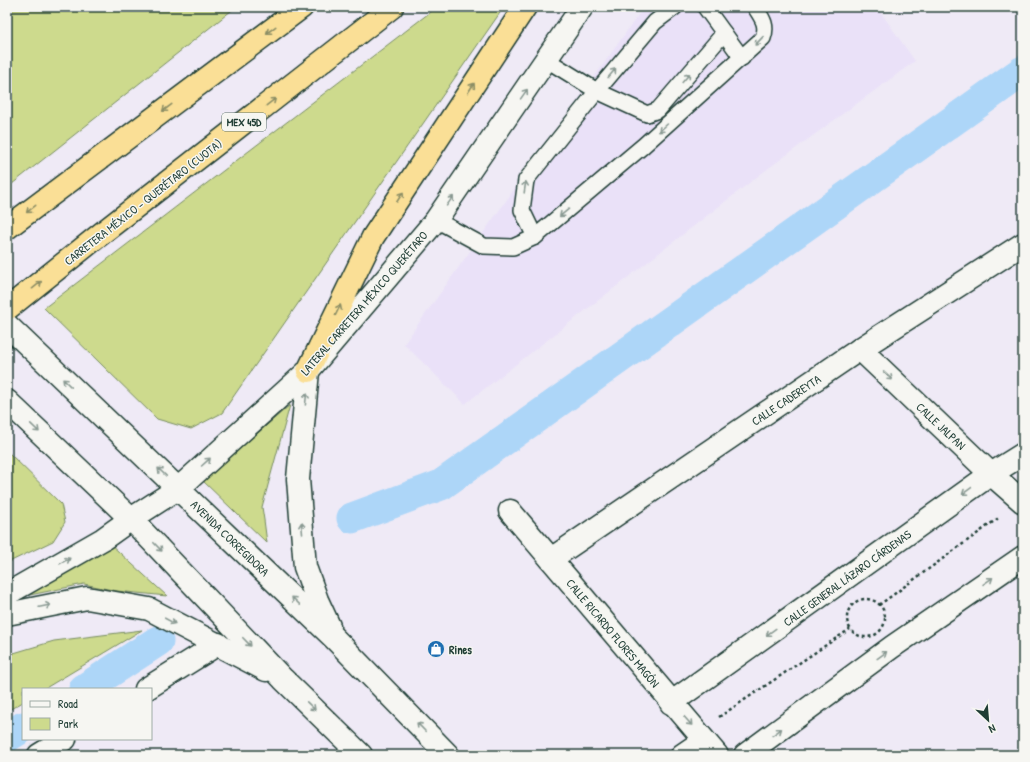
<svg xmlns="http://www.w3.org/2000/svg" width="1030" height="762" viewBox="0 0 1030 762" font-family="'Patrick Hand',sans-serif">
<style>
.built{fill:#eae1f8}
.green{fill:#cdda8d;stroke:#768c60}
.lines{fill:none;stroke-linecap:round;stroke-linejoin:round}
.canal{stroke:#add6f8;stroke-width:31}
.service-casing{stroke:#1f3d34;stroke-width:18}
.minor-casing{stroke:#1f3d34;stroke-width:25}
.tertiary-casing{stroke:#1f3d34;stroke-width:25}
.secondary-casing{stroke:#1f3d34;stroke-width:25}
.trunk-casing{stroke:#1f3d34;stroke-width:25}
.path{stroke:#1f3d34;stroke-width:2.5;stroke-dasharray:3 3;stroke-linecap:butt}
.service{stroke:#f6f6f2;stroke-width:15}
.minor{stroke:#f6f6f2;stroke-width:22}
.tertiary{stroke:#f6f6f2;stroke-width:22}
.secondary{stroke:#f6f6f2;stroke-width:22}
.trunk{stroke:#fadf96;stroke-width:22}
.oneway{stroke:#8c8e65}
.oneway2{stroke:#8a9a93}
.labels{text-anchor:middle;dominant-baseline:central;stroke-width:3;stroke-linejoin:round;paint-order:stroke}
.shield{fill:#f6f6f2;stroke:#60746d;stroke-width:1}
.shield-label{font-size:11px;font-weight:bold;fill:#1f3d34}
.street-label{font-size:12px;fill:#1f3d34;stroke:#f6f6f2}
.poi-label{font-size:12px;font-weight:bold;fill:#1f3d34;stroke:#f6f6f2;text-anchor:start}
</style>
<rect width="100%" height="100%" fill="#efeaf6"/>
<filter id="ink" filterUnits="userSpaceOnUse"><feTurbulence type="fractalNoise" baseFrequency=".025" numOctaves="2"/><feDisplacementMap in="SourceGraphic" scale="8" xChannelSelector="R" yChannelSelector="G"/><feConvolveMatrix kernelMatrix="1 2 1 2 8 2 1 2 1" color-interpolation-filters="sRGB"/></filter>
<g filter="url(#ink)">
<path class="built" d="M 644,7 L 877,7 L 915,61 L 762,173 L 465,404 L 404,344 Z"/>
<g class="green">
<path d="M 7,7 L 236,7 L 7,188 Z"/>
<path d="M 437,7 L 504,7 L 222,413 L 191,429 L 157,419 L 44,308 Z"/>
<path d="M 290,405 L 262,507 L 264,520 L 267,543 L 202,480 L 214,471 Z"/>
<path d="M 7,451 L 61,504 L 65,522 L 53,541 L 7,563 Z"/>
<path d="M 108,542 L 167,596 L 117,591 L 84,584 L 10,599 Z"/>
<path d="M 142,630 L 44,689 L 23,689 L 23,702 L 7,711 L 7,655 L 54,641 Z"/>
</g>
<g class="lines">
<g class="canal">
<path d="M 352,518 L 441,485 L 1023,71"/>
<path d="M 84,689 L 158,641"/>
<path d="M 7,737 L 23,727"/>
</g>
<g class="service-casing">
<g id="service">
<path d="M 705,7 L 742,58"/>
<path d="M 547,60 L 597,91 L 647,114 L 658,110 L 724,33"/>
<path d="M 436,220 L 484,246 L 513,247 L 535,237 L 643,146 L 763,38 C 768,25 762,18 755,7"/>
<path d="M 535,237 L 522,210 L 526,180 L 597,91 L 655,22 L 675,7"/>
</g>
</g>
<g class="minor-casing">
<g id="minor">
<path d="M 860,349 L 991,474"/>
<path d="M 510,511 L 717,755"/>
<path d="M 551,559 L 860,349 L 1023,244"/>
<path d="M 146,689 L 218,644"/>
<path d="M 39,755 L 65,739"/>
</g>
</g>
<g class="tertiary-casing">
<g id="tertiary">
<path d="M 991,474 L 1023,502"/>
<path d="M 671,703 L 991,474 L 1023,454"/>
<path d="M 682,755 L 704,740"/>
<path d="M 745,755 L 892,647 L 1023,557"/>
</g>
</g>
<g class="secondary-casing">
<g id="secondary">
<path d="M 7,325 L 334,638 L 448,755"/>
<path d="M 308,371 L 298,479 L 303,542 L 305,567 L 317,600 L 329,626"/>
<path d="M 7,401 L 131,519 L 283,679 L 361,755"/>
<path d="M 7,594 L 103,539 L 131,519 L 179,488 L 308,371 L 436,220 L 582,7"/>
<path d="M 7,614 L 87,598 L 149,609 L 266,670"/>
</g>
</g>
<g class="trunk-casing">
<g id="trunk">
<path d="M 7,228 L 302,7"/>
<path d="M 7,309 L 97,237 L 392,7"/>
<path d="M 308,371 L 373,237 L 525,7"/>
</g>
</g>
<g class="path">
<circle cx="866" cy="618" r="19"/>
<path d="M 879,605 L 1000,517"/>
<path d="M 719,717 L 850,629"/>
</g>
<use href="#service" class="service"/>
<use href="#minor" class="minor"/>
<use href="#tertiary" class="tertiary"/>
<use href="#secondary" class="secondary"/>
<use href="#trunk" class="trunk"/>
</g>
<defs><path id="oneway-shaft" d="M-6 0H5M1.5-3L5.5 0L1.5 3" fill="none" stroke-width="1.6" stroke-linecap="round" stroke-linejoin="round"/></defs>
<g class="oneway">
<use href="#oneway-shaft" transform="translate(271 30) rotate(143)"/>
<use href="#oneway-shaft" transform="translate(471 88) rotate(-57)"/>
<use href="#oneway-shaft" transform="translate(271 102) rotate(-38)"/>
<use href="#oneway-shaft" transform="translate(167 108) rotate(143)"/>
<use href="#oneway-shaft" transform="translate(400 197) rotate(-57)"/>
<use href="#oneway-shaft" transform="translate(31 209) rotate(142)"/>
<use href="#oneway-shaft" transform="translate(37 285) rotate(-39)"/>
<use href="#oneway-shaft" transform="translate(338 310) rotate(-64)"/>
</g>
<g class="oneway2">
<use href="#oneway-shaft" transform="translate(759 41) rotate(133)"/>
<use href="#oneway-shaft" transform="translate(612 73) rotate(-50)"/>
<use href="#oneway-shaft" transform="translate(686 78) rotate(-50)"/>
<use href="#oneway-shaft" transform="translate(524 94) rotate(-55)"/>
<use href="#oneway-shaft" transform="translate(663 128) rotate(138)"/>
<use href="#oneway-shaft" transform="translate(525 187) rotate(-82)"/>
<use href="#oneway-shaft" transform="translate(450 201) rotate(-55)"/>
<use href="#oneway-shaft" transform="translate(564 213) rotate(140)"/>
<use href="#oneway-shaft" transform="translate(888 376) rotate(43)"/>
<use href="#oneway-shaft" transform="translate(67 383) rotate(-136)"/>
<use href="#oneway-shaft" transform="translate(306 399) rotate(-84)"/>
<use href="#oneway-shaft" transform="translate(35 428) rotate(44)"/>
<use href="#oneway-shaft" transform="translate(206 462) rotate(-42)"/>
<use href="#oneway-shaft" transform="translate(162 472) rotate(-136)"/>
<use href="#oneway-shaft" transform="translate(967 491) rotate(144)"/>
<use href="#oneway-shaft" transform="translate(302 528) rotate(-95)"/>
<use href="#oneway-shaft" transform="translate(158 547) rotate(46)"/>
<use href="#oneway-shaft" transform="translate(65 561) rotate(-29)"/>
<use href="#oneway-shaft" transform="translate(988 581) rotate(-35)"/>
<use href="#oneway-shaft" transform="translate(296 601) rotate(-136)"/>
<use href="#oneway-shaft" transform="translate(45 606) rotate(-12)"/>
<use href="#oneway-shaft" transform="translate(170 621) rotate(28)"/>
<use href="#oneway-shaft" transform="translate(771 632) rotate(144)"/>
<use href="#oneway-shaft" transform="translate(247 642) rotate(46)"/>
<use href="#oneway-shaft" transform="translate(882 655) rotate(-36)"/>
<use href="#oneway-shaft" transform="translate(311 706) rotate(44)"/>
<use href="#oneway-shaft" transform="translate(688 721) rotate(48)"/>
<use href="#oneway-shaft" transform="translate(421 727) rotate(-134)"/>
<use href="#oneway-shaft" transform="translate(777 732) rotate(-36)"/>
</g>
</g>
<defs>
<g id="shop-disc" transform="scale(0.9)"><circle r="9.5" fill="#1f6fb2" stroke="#f6f6f2"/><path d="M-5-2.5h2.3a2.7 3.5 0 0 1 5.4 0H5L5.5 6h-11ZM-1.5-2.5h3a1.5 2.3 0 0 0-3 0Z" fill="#fff"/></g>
</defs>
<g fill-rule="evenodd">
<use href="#shop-disc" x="436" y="649"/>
</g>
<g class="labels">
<rect class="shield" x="222" y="113" width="44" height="18" rx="3"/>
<g class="shield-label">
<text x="244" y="122">MEX 45D</text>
</g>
<g class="street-label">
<text transform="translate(143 202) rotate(-38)">CARRETERA MÉXICO - QUERÉTARO (CUOTA)</text>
<text transform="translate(364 303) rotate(-49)">LATERAL CARRETERA MÉXICO QUERÉTARO</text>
<text transform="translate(786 400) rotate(-34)">CALLE CADEREYTA</text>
<text transform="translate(941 426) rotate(43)">CALLE JALPAN</text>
<text transform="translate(230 538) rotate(44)">AVENIDA CORREGIDORA</text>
<text transform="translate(847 578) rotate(-36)">CALLE GENERAL LÁZARO CÁRDENAS</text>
<text transform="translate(613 633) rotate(50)">CALLE RICARDO FLORES MAGÓN</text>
</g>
<g class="poi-label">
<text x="449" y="649">Rines</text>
</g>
</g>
<rect width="1030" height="762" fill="none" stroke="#f6f6f2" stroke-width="24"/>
<rect x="12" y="12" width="1006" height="738" fill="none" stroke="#1f3d34" stroke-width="1.5" filter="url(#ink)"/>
<rect x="22" y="688" width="130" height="52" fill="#f6f6f2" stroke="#a0aca6"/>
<rect x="30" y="701" width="20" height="6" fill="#f6f6f2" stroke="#a0aca6"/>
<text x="58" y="708" font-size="12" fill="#1f3d34">Road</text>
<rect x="30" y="718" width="20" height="12" fill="#cdda8d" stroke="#a0aca6"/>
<text x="58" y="728" font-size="12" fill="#1f3d34">Park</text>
<g transform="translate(988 720) rotate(154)" stroke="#f6f6f2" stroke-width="3" paint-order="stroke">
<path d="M0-3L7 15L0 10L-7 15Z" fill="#1f3d34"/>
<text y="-6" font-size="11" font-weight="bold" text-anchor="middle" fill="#1f3d34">N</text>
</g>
</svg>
